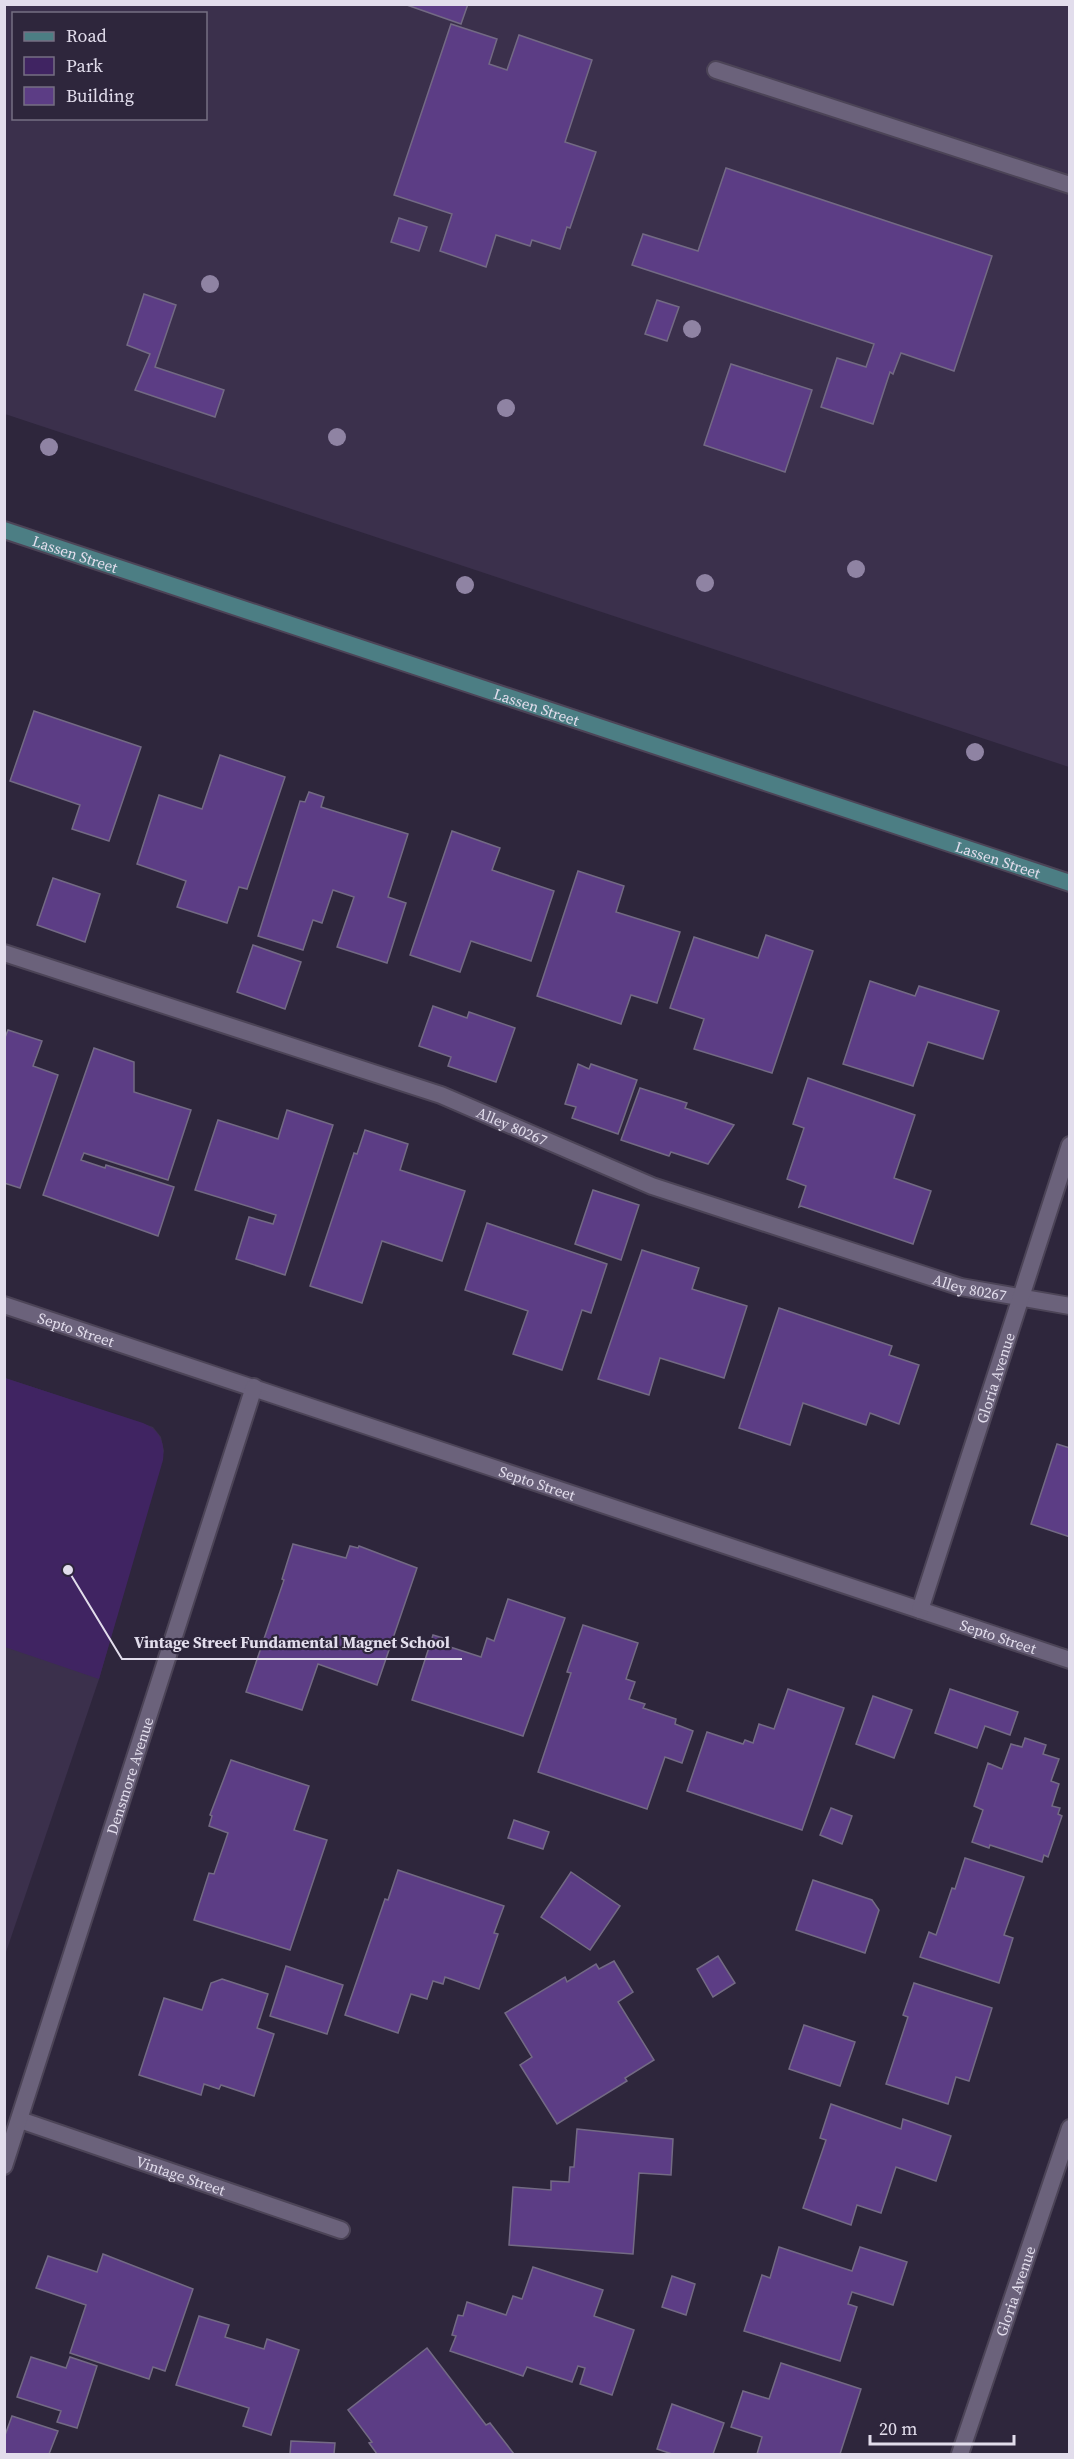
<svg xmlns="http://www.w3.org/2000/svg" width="1074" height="2459" viewBox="0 0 1074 2459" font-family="'Source Serif 4',serif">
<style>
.built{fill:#3b304c;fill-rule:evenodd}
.green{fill:#402462}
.building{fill:#5c3d85;stroke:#736a84;stroke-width:1.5}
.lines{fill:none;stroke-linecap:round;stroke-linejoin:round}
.service-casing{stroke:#4c4457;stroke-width:20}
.minor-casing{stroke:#4c4457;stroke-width:20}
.secondary-casing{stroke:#4c4457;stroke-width:20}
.service{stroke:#6b627b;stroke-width:16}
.minor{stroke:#6b627b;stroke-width:16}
.secondary{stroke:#4c7e84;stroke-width:16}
.tree{fill:#8f83a3}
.labels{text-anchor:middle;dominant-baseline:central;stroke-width:4.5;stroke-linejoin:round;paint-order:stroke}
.street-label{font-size:15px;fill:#e2ddec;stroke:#2e263c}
.leader{fill:none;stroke:#e2ddec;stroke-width:2}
.callout-dot{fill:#e2ddec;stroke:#2e263c;stroke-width:2}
.callout-label{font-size:16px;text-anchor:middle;font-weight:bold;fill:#e2ddec;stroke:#2e263c;stroke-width:4.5;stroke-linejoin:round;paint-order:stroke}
</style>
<rect width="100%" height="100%" fill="#2e263c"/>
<g class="built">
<path d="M 5,5 L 1069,5 L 1069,767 L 5,414 ZM 14,14 L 206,14 L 206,118 L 14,118 Z"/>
<path d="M 5,1378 L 153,1427 L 161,1437 L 164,1451 L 99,1679 L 5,1955 Z"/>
</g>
<path class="green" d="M 5,1378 L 143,1423 C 160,1430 165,1443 163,1460 L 99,1679 L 5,1647 Z"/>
<g class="building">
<path d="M 404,4 L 468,4 L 461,24 Z"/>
<path d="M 451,24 L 497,39 L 489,64 L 507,70 L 519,35 L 592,60 L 565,142 L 596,152 L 570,228 L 567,227 L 560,249 L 532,240 L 530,246 L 496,235 L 486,267 L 440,251 L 452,214 L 394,195 Z"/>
<path d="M 726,168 L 992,256 L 954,371 L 901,353 L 893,374 L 890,372 L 873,424 L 821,407 L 837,358 L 866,367 L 874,344 L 632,265 L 643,234 L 698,251 Z"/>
<path d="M 399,218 L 427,227 L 419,251 L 391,242 Z"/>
<path d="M 144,294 L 176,305 L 155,367 L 224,390 L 215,417 L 135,390 L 150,354 L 127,345 Z"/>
<path d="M 657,300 L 679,307 L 667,341 L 645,334 Z"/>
<path d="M 731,364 L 812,390 L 785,472 L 704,445 Z"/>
<path d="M 34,711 L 141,747 L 109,841 L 72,829 L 80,805 L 10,781 Z"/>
<path d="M 220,755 L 285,777 L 247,889 L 239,887 L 227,923 L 177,907 L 186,881 L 137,864 L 159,795 L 202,809 Z"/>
<path d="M 309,792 L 324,797 L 321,807 L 408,834 L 388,897 L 406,903 L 387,963 L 337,947 L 354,897 L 333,890 L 322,923 L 313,920 L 303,950 L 258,936 L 300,801 L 305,802 Z"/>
<path d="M 452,831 L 500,848 L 492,870 L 554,891 L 531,961 L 471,941 L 460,972 L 410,955 Z"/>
<path d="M 578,871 L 624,886 L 616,912 L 680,932 L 657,1003 L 631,995 L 621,1024 L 537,996 Z"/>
<path d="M 53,878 L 100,894 L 85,942 L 37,925 Z"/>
<path d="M 766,935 L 813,951 L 772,1073 L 694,1049 L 704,1019 L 670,1008 L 694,937 L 758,958 Z"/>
<path d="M 253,945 L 301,962 L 285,1009 L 237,992 Z"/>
<path d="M 870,981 L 915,996 L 919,986 L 999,1011 L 983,1059 L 928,1042 L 913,1086 L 843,1064 Z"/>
<path d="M 433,1006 L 467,1018 L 469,1012 L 515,1028 L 496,1082 L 448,1066 L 451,1057 L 419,1046 Z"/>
<path d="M 8,1030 L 42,1041 L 33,1066 L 58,1075 L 20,1188 L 4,1183 L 4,1040 Z"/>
<path d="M 94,1048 L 134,1062 L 134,1092 L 191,1110 L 168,1180 L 84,1153 L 81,1160 L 105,1168 L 106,1165 L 174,1187 L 158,1236 L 43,1195 Z"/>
<path d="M 578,1064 L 589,1069 L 591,1064 L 637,1080 L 618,1134 L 572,1118 L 576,1107 L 565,1104 Z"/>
<path d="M 808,1078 L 915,1115 L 894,1178 L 931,1191 L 913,1244 L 801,1206 L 799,1207 L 806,1186 L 787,1179 L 804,1128 L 793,1124 Z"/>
<path d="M 640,1088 L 687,1103 L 685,1108 L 734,1125 L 708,1164 L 671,1152 L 669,1156 L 621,1140 Z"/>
<path d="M 287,1110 L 333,1125 L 285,1275 L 236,1259 L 249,1217 L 273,1224 L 276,1215 L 195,1190 L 218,1120 L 278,1139 Z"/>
<path d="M 365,1130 L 408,1144 L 400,1170 L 465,1191 L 442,1261 L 382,1241 L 362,1303 L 310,1286 L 354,1153 L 357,1154 Z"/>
<path d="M 593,1190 L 639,1205 L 621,1260 L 575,1244 Z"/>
<path d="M 487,1223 L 607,1264 L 591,1313 L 582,1310 L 562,1370 L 513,1354 L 528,1311 L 465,1290 Z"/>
<path d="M 642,1250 L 699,1268 L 692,1289 L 747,1306 L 724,1378 L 660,1358 L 649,1395 L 598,1379 Z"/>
<path d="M 779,1308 L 892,1346 L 889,1355 L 919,1365 L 899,1424 L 870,1413 L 866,1425 L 803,1403 L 790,1445 L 739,1428 Z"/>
<path d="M 1057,1444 L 1070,1448 L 1070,1537 L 1031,1524 Z"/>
<path d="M 293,1544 L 346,1558 L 350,1546 L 358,1548 L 359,1546 L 417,1568 L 377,1685 L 318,1664 L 302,1710 L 246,1692 L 284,1580 L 282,1579 Z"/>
<path d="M 508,1599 L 565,1618 L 523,1736 L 412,1700 L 433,1635 L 443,1638 L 441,1644 L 481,1657 L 487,1638 L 494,1641 Z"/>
<path d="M 583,1625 L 638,1643 L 626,1679 L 635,1682 L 629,1699 L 645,1704 L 643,1708 L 676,1719 L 675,1724 L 693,1731 L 682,1763 L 665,1757 L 647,1809 L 538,1772 L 571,1673 L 567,1672 Z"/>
<path d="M 788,1689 L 844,1708 L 802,1830 L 687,1791 L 707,1732 L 743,1744 L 745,1740 L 753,1743 L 759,1724 L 774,1729 Z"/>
<path d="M 950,1689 L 1018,1712 L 1010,1735 L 985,1726 L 977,1748 L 935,1733 Z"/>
<path d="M 873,1696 L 912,1710 L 894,1758 L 856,1744 Z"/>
<path d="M 1025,1738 L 1046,1745 L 1043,1754 L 1059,1759 L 1051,1781 L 1059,1784 L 1052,1806 L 1060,1808 L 1058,1814 L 1062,1816 L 1048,1857 L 1044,1855 L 1042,1862 L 990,1845 L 989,1848 L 972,1842 L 983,1810 L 974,1806 L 988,1763 L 1002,1769 L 1011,1744 L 1022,1747 Z"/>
<path d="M 231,1760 L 309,1786 L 294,1830 L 327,1840 L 290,1950 L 194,1920 L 209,1873 L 214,1874 L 228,1833 L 209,1826 L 212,1816 L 210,1815 Z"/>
<path d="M 831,1808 L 852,1816 L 842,1844 L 820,1835 Z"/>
<path d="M 514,1820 L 549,1832 L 543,1849 L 508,1838 Z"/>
<path d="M 965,1858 L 1024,1877 L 1004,1935 L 1013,1938 L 999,1983 L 920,1957 L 929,1932 L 936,1935 L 952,1888 L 955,1889 Z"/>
<path d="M 398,1870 L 504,1906 L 494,1933 L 498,1934 L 479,1989 L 445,1977 L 443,1984 L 433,1981 L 427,1999 L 411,1994 L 398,2033 L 345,2015 L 385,1899 L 388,1900 Z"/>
<path d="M 571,1872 L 620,1906 L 590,1950 L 541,1917 Z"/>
<path d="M 813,1880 L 872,1900 L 879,1910 L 865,1953 L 796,1930 Z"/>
<path d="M 718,1956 L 735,1983 L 713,1997 L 697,1969 Z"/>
<path d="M 614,1961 L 633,1992 L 618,2002 L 654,2060 L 625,2078 L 627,2081 L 557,2124 L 520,2065 L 532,2057 L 505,2013 L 565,1977 L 567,1982 L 596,1964 L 599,1969 Z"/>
<path d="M 286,1966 L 343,1985 L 327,2034 L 270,2016 Z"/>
<path d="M 222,1979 L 268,1994 L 257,2028 L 274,2034 L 254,2096 L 221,2085 L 219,2089 L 204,2084 L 201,2095 L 139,2075 L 164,1998 L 202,2010 L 211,1983 Z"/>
<path d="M 914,1983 L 992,2008 L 969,2081 L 956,2077 L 948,2104 L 886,2084 L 908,2017 L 903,2015 Z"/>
<path d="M 804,2025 L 855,2042 L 840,2086 L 789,2069 Z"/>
<path d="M 831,2104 L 901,2129 L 903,2119 L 951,2136 L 936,2181 L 896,2167 L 881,2213 L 857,2205 L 851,2225 L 803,2208 L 826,2140 L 820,2138 Z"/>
<path d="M 577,2129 L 673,2139 L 671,2175 L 639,2173 L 633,2254 L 509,2245 L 513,2187 L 551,2190 L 551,2181 L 569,2182 L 570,2167 L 574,2167 Z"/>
<path d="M 779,2247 L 852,2271 L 860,2247 L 907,2262 L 893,2305 L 852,2292 L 848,2304 L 857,2307 L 840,2361 L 744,2331 L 762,2275 L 770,2278 Z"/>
<path d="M 103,2254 L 193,2289 L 165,2371 L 153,2367 L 149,2379 L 70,2353 L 86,2305 L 36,2288 L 48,2256 L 97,2272 Z"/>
<path d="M 533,2267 L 603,2290 L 594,2316 L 634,2330 L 612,2395 L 580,2384 L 585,2368 L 578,2366 L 572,2382 L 527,2367 L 523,2376 L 450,2351 L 456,2336 L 452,2335 L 458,2315 L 463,2316 L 467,2302 L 506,2315 L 513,2296 L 522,2299 Z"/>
<path d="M 672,2276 L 695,2284 L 686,2315 L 662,2307 Z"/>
<path d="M 199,2316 L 229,2325 L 225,2337 L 264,2349 L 267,2339 L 299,2350 L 271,2435 L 243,2426 L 249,2408 L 176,2385 Z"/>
<path d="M 427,2348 L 486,2425 L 490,2423 L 514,2454 L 377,2454 L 369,2443 L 372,2442 L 348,2410 Z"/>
<path d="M 31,2357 L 66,2368 L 70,2357 L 97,2366 L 77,2428 L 57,2422 L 61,2411 L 17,2397 Z"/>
<path d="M 781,2363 L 861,2389 L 840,2454 L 757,2454 L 762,2437 L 731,2427 L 743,2391 L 769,2399 Z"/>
<path d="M 672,2404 L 724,2423 L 713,2454 L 672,2454 L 657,2449 Z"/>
<path d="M 12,2416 L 58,2431 L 49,2454 L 4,2454 L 4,2438 Z"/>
<path d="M 291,2441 L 335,2443 L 334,2454 L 290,2454 Z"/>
</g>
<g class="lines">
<g class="service-casing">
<g id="service">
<path d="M 716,70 L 1070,185"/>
<path id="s1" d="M 4,953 L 441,1095 L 652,1186 L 961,1287 L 1070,1306"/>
</g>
</g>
<g class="minor-casing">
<g id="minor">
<path id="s2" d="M 4,1305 L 1070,1660"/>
<path id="s3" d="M 920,1610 L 1070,1145"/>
<path id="s4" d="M 20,2120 L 341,2230"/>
<path id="s5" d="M 4,2166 L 254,1387"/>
<path id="s6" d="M 960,2454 L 1070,2128"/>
</g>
</g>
<g class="secondary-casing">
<g id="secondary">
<path id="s7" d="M 4,530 L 1070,883"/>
</g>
</g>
<use href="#service" class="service"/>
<use href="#minor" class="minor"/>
<use href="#secondary" class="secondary"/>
</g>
<g class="tree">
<circle cx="210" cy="284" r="9"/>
<circle cx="692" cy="329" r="9"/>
<circle cx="506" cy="408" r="9"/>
<circle cx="337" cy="437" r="9"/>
<circle cx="49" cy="447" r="9"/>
<circle cx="856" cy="569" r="9"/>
<circle cx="705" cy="583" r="9"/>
<circle cx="465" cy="585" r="9"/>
<circle cx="975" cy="752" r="9"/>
</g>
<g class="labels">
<g class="street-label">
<text stroke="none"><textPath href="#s7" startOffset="75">Lassen Street</textPath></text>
<text stroke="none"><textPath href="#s7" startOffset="561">Lassen Street</textPath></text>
<text stroke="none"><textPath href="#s7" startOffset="1047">Lassen Street</textPath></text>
<text stroke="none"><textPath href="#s1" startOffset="537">Alley 80267</textPath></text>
<text stroke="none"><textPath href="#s1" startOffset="1023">Alley 80267</textPath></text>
<text stroke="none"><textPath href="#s2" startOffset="76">Septo Street</textPath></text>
<text stroke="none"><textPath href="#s3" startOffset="244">Gloria Avenue</textPath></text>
<text stroke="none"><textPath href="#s2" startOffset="562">Septo Street</textPath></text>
<text stroke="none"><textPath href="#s2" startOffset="1048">Septo Street</textPath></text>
<text stroke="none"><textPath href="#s5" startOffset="410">Densmore Avenue</textPath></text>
<text stroke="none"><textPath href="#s4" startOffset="170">Vintage Street</textPath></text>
<text stroke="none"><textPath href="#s6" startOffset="172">Gloria Avenue</textPath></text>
</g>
</g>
<path class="leader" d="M68 1570L122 1659H462"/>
<circle class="callout-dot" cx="68" cy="1570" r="6"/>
<g class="callout-label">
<text x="292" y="1648">Vintage Street Fundamental Magnet School</text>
</g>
<rect width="1074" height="2459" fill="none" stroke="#e2ddec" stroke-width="12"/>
<rect x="12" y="12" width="195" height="108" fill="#2e263c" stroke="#766f82" stroke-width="1.5"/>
<rect x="24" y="32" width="30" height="9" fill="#4c7e84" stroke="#766f82" stroke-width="1.5"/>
<text x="66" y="42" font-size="18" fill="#e2ddec">Road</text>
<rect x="24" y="57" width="30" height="18" fill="#402462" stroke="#766f82" stroke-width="1.5"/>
<text x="66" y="72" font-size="18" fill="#e2ddec">Park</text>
<rect x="24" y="87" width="30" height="18" fill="#5c3d85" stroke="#766f82" stroke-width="1.5"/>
<text x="66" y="102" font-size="18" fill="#e2ddec">Building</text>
<path d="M870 2435v9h144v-9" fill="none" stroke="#e2ddec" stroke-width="3"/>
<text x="879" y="2435" font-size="18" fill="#e2ddec" stroke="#2e263c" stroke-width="4.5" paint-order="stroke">20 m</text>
</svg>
